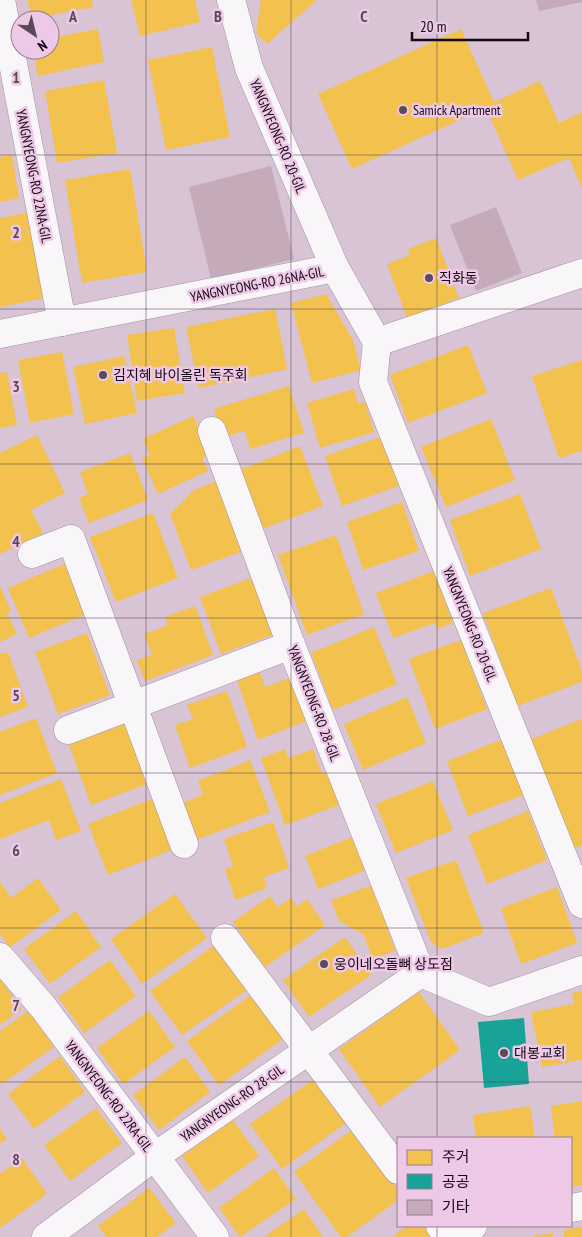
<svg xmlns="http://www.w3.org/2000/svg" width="582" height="1237" viewBox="0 0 582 1237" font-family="'PT Sans Narrow','Noto Sans KR',sans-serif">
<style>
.homes{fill:#f2c14e}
.public{fill:#17a398}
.building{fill:#c5aaba}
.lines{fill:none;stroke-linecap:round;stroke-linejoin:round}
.minor-casing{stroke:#a2929f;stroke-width:29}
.minor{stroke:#f9f6f9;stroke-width:28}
.grid{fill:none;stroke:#594a57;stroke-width:1;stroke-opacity:0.55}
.poi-dot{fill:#594a57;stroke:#eec8e7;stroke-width:2}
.labels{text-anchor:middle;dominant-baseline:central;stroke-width:5;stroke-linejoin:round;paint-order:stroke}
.poi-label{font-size:14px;fill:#150913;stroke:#eec8e7;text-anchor:start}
.street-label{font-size:14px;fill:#150913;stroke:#eec8e7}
.grid-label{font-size:16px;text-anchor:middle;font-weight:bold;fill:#594a57;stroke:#eec8e7;stroke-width:5;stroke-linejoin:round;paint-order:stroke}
</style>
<rect width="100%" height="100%" fill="#d8c4d4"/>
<g class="homes">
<path d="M 28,0 L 92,0 L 93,7 L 31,19 Z"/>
<path d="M 131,0 L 195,0 L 200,22 L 140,36 Z"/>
<path d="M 261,0 L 317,0 L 267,44 L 256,32 Z"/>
<path d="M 98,29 L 104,62 L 38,76 L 33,50 L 50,50 L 50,38 Z"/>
<path d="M 461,29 L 494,102 L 540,81 L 559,123 L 582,112 L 582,188 L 569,158 L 518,180 L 486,108 L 352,169 L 318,94 Z"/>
<path d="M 212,47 L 230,137 L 166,150 L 148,60 Z"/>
<path d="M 104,80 L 117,153 L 57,163 L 45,91 Z"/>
<path d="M 12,155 L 19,198 L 0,202 L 0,157 Z"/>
<path d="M 130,169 L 147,272 L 82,283 L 65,180 Z"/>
<path d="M 27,213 L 44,298 L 0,307 L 0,218 Z"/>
<path d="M 436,238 L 459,298 L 407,318 L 387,264 L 410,255 L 408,249 Z"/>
<path d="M 326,294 L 353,340 L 361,370 L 312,383 L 291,303 Z"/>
<path d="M 275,309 L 287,369 L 199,388 L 186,327 Z"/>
<path d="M 174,328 L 185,393 L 137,401 L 127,335 Z"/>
<path d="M 468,345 L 487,393 L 408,423 L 390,375 Z"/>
<path d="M 62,352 L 74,414 L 30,423 L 18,360 Z"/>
<path d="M 124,356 L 137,413 L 85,424 L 73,367 Z"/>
<path d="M 582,360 L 582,451 L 559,458 L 532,376 Z"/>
<path d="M 7,372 L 17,425 L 0,428 L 0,373 Z"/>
<path d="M 289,386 L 304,433 L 250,449 L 245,431 L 223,437 L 214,409 Z"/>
<path d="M 354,389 L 358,404 L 365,402 L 374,432 L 320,448 L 307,403 Z"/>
<path d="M 193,416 L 210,454 L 202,458 L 208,471 L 158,494 L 142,458 L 150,455 L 143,439 Z"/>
<path d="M 491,419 L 515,480 L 446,507 L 421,447 Z"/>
<path d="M 37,435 L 65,493 L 31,510 L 43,533 L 0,554 L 0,453 Z"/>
<path d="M 383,436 L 399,486 L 342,506 L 325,456 Z"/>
<path d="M 300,446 L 323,506 L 263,529 L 240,470 Z"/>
<path d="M 130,453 L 148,500 L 89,523 L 79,498 L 88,494 L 80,472 Z"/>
<path d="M 217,481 L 243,551 L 191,570 L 170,514 L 194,490 Z"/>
<path d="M 520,494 L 541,549 L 470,576 L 450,520 Z"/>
<path d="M 402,502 L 419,551 L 363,570 L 347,522 Z"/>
<path d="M 153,513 L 178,578 L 116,602 L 90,537 Z"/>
<path d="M 336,535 L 364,614 L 307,635 L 278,555 Z"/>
<path d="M 67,563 L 89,613 L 29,638 L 8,588 Z"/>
<path d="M 434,571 L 453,623 L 437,629 L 435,623 L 393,638 L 376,593 Z"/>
<path d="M 254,577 L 275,634 L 221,654 L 200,597 Z"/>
<path d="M 0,586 L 11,611 L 7,613 L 17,634 L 0,642 Z"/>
<path d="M 551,588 L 582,671 L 582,682 L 517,706 L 483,613 Z"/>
<path d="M 195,606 L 213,655 L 145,681 L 137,660 L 152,655 L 144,634 L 168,625 L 165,617 Z"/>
<path d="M 374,627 L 397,684 L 333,710 L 311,653 Z"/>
<path d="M 87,633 L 110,695 L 58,714 L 35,652 Z"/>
<path d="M 461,640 L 487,709 L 435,729 L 409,659 Z"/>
<path d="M 8,652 L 28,707 L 0,717 L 0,654 Z"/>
<path d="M 259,670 L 265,687 L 290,678 L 306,721 L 258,740 L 236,678 Z"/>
<path d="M 227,691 L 247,747 L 190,768 L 175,725 L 193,719 L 187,705 Z"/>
<path d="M 407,697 L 426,743 L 363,770 L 344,724 Z"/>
<path d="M 36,718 L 57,773 L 0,795 L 0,732 Z"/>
<path d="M 582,719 L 582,845 L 572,850 L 529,740 Z"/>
<path d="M 130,722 L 152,782 L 91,805 L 69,745 Z"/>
<path d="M 503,739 L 524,795 L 468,816 L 447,761 Z"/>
<path d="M 285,749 L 288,758 L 313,749 L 322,774 L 331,771 L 342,804 L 285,825 L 261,758 Z"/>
<path d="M 250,760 L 270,812 L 196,840 L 182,803 L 203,795 L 198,781 Z"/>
<path d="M 61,779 L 81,831 L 56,840 L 49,820 L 0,839 L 0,803 Z"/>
<path d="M 433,781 L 453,830 L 396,853 L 376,804 Z"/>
<path d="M 157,797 L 177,848 L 108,875 L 88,824 Z"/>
<path d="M 528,811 L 547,860 L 487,884 L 468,835 Z"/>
<path d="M 273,822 L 289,868 L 264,877 L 267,888 L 235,900 L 225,869 L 233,866 L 224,839 Z"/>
<path d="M 352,837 L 366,870 L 318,889 L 305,856 Z"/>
<path d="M 456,860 L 484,933 L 442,949 L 431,942 L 406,878 Z"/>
<path d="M 38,878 L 61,910 L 10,947 L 0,934 L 0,882 L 11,898 Z"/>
<path d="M 373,885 L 395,951 L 372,959 L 364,935 L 339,921 L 331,900 Z"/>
<path d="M 557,887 L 577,943 L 521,964 L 501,908 Z"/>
<path d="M 175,894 L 207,938 L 142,984 L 111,939 Z"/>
<path d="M 270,896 L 278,907 L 291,898 L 297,906 L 307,899 L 325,925 L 265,967 L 233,922 Z"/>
<path d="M 76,911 L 101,947 L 50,984 L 24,949 Z"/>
<path d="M 345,937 L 371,975 L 309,1017 L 283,980 Z"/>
<path d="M 215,945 L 247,990 L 182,1035 L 150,991 Z"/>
<path d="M 110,960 L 136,996 L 84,1033 L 58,997 Z"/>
<path d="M 0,979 L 22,1009 L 0,1025 Z"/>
<path d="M 582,991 L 582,1060 L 542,1067 L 531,1012 L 574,1004 L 572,993 Z"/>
<path d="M 419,992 L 460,1050 L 380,1107 L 339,1049 Z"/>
<path d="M 251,995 L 283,1039 L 219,1085 L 187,1041 Z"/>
<path d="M 28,1011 L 54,1047 L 2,1084 L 0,1081 L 0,1031 Z"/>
<path d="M 149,1011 L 175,1047 L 123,1084 L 97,1048 Z"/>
<path d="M 60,1056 L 85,1092 L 34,1129 L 8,1094 Z"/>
<path d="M 185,1057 L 210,1092 L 159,1130 L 133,1095 Z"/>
<path d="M 314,1079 L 346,1123 L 282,1169 L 250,1124 Z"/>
<path d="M 582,1101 L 582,1185 L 571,1187 L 571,1138 L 555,1138 L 551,1106 Z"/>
<path d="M 530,1106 L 535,1138 L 476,1138 L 473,1115 Z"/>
<path d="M 96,1108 L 122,1143 L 70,1181 L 44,1145 Z"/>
<path d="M 233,1120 L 259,1156 L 208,1193 L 182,1156 Z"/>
<path d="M 0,1129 L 7,1139 L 0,1143 Z"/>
<path d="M 353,1129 L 398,1190 L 398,1200 L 347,1237 L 341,1237 L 294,1172 Z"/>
<path d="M 22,1158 L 47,1194 L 0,1228 L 0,1174 Z"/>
<path d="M 274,1168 L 296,1199 L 240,1237 L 219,1208 Z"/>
<path d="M 149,1188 L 176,1223 L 157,1237 L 106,1237 L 98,1226 Z"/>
<path d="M 304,1209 L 323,1237 L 264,1237 Z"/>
<path d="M 407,1226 L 428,1226 L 436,1237 L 392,1237 Z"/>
<path d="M 582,1227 L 582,1237 L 564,1237 L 563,1230 Z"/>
<path d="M 553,1233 L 553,1237 L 534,1237 L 534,1236 Z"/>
</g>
<path class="public" d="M 524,1018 L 529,1084 L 484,1088 L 478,1022 Z"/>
<g class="building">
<path d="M 536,0 L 582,0 L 582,2 L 539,11 Z"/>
<path d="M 271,166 L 294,259 L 211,279 L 189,187 Z"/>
<path d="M 496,207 L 522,273 L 476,291 L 450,225 Z"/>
</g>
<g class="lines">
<g class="minor-casing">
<g id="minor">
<path d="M 1,0 L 62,322"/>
<path d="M 231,0 L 249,68 L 335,268"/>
<path d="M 0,334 L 335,268 L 377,342 L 582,273"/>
<path d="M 377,342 L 373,382 L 582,904"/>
<path d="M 212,431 L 291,645 L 421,973"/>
<path d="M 32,554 L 71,539 L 184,844"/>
<path d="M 68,730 L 291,645"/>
<path d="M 225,938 L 398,1170"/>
<path d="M 0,957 L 43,1007 L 215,1237"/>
<path d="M 571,1208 L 582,1206"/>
<path d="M 440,1226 L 444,1231 L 473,1226"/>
<path d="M 46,1237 L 154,1157 L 421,973 L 489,1002 L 582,970"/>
</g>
</g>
<use href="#minor" class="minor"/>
</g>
<path class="grid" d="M 146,0 L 146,1237M 291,0 L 291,1237M 437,0 L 437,1138M 0,155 L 582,155M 0,309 L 582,309M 0,464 L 582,464M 0,618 L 582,618M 0,773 L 582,773M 0,928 L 582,928M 0,1082 L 582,1082M 437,1226 L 437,1237"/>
<g class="poi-dot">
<circle cx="403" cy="110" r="5"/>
<circle cx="429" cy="278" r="5"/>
<circle cx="103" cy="375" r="5"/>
<circle cx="324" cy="964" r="5"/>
<circle cx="504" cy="1053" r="5"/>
</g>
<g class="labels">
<g class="poi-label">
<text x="413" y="110">Samick Apartment</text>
<text x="439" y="278">직화동</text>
<text x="113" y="375">김지혜 바이올린 독주회</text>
<text x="334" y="964">웅이네오돌뼈 상도점</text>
<text x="514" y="1053">대봉교회</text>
</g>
<g class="street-label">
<text transform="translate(278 136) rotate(67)">YANGNYEONG-RO 20-GIL</text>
<text transform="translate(34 176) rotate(79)">YANGNYEONG-RO 22NA-GIL</text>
<text transform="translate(257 284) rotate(-11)">YANGNYEONG-RO 26NA-GIL</text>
<text transform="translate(470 624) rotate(68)">YANGNYEONG-RO 20-GIL</text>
<text transform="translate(314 703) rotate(69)">YANGNYEONG-RO 28-GIL</text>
<text transform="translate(109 1096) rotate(53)">YANGNYEONG-RO 22RA-GIL</text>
<text transform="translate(232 1103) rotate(-35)">YANGNYEONG-RO 28-GIL</text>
</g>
</g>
<g class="grid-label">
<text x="73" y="22">A</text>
<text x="218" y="22">B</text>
<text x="364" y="22">C</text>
<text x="16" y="83">1</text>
<text x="16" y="238">2</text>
<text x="16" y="392">3</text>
<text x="16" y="547">4</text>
<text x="16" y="701">5</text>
<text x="16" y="856">6</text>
<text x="16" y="1011">7</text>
<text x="16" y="1165">8</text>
</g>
<rect x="397" y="1137" width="175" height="90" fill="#eec8e7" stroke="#977c92"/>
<rect x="407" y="1150" width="25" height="15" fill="#f2c14e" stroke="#977c92"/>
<text x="442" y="1162" font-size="15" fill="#150913">주거</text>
<rect x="407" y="1174" width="25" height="15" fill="#17a398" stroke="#977c92"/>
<text x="442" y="1187" font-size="15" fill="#150913">공공</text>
<rect x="407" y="1200" width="25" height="15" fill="#c5aaba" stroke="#977c92"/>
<text x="442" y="1212" font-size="15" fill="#150913">기타</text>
<g transform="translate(35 35) rotate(145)"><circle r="24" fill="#eec8e7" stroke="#977c92"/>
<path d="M0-4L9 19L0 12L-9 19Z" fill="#594a57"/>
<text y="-8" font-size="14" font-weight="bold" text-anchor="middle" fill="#150913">N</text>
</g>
<path d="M412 32v8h116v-8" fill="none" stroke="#150913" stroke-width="2.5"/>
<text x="420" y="32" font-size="15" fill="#150913" stroke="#eec8e7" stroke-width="4" paint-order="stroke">20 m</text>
</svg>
